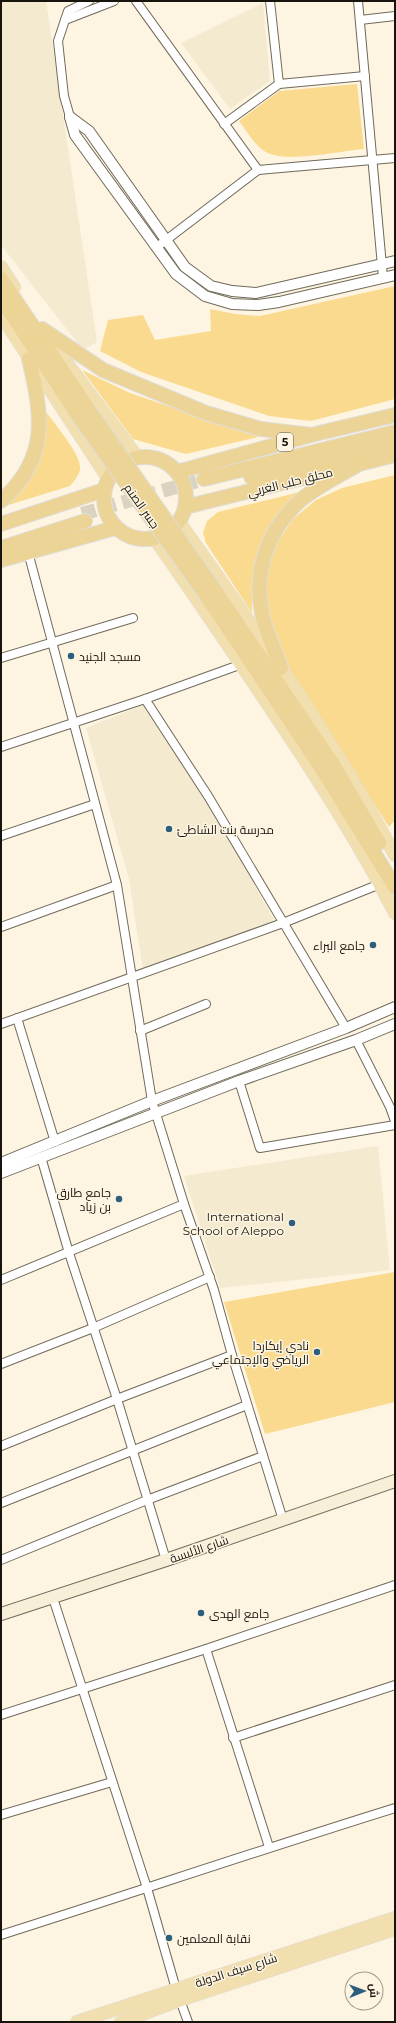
<svg xmlns="http://www.w3.org/2000/svg" width="396" height="2023" viewBox="0 0 396 2023" font-family="Montserrat,Cairo,sans-serif">
<style>
.built{fill:#f4ead0}
.green{fill:#fada8e}
.lines{fill:none;stroke-linecap:round;stroke-linejoin:round}
.trunk-tunnel{stroke:#dad3c2;stroke-width:14;stroke-dasharray:14 7;stroke-linecap:butt}
.minor-casing{stroke:#716a5a;stroke-width:10}
.tertiary-casing{stroke:#716a5a;stroke-width:12}
.secondary-casing{stroke:#716a5a;stroke-width:14}
.primary-casing{stroke:#dfdedd;stroke-width:14}
.trunk-casing{stroke:#dfdedd;stroke-width:16}
.minor{stroke:#fff;stroke-width:8}
.tertiary{stroke:#fff;stroke-width:10}
.secondary{stroke:#f8efd8;stroke-width:12}
.primary{stroke:#f1dfb0;stroke-width:13}
.trunk{stroke:#ecd496;stroke-width:14}
.trunk-bridge-casing{stroke:#dfdedd;stroke-width:16;stroke-linecap:butt}
.trunk-bridge{stroke:#ecd496;stroke-width:14}
.poi-dot{fill:#2d5e7c;stroke:#fdf5e2;stroke-width:1.5}
.labels{text-anchor:middle;dominant-baseline:central;stroke-width:3;stroke-linejoin:round;paint-order:stroke}
.shield{fill:#fdf5e2;stroke:#5c584e;stroke-width:1}
.shield-label{font-size:11px;font-weight:bold;fill:#17140e}
.street-label{font-size:12px;fill:#17140e;stroke:#fdf5e2}
.poi-label{font-size:12px;fill:#17140e;stroke:#fdf5e2;text-anchor:start}
</style>
<rect width="100%" height="100%" fill="#fdf5e2"/>
<g class="built">
<path d="M 1,1 L 46,1 L 97,342 L 83,350 L 1,245 Z"/>
<path d="M 263,3 L 270,81 L 230,109 L 181,43 Z"/>
<path d="M 145,704 L 206,797 L 275,922 L 143,970 L 129,879 L 86,728 Z"/>
<path d="M 378,1146 L 390,1270 L 220,1288 L 184,1176 Z"/>
</g>
<g class="green">
<path d="M 357,84 L 364,149 C 340,151 292,162 270,154 C 256,149 247,131 239,121 L 279,91 Z"/>
<path d="M 395,286 L 395,399 L 311,421 L 269,416 L 141,372 L 100,351 L 108,320 L 143,315 L 155,340 L 211,331 L 210,309 L 235,314 L 260,316 Z"/>
<path d="M 82,370 L 130,393 L 244,432 L 262,436 L 186,454 L 133,439 Z"/>
<path d="M 39,403 C 48,415 80,453 80,466 C 81,473 75,480 70,486 L 5,506 L 19,490 Z"/>
<path d="M 395,475 L 395,820 L 389,827 L 290,675 L 272,634 L 264,601 L 267,569 L 277,543 L 293,519 L 316,500 L 342,488 Z"/>
<path d="M 300,492 C 261,534 251,555 252,613 L 206,543 L 203,533 L 207,521 L 218,512 Z"/>
<path d="M 395,1272 L 395,1402 L 265,1434 L 224,1302 Z"/>
</g>
<g class="lines">
<path class="trunk-tunnel" d="M 82,514 L 204,479"/>
<g class="minor-casing">
<g id="minor">
<path d="M 136,1 L 258,170 L 395,158"/>
<path d="M 270,1 L 279,84 L 365,76"/>
<path d="M 358,1 L 383,277"/>
<path d="M 65,20 L 114,1"/>
<path d="M 360,20 L 395,16"/>
<path d="M 70,117 L 64,96 L 58,41 L 68,11 L 89,1"/>
<path d="M 224,124 L 279,84"/>
<path d="M 157,247 L 258,170"/>
<path d="M 28,552 L 117,885 L 152,1101 L 184,1204 L 214,1290 L 232,1355 L 283,1520"/>
<path d="M 1,658 L 133,618"/>
<path d="M 145,699 L 208,796 L 346,1028"/>
<path d="M 1,747 L 145,699 L 242,664"/>
<path d="M 1,836 L 95,804"/>
<path d="M 1,927 L 117,885"/>
<path d="M 17,1018 L 55,1142"/>
<path d="M 1,1024 L 283,923 L 380,884"/>
<path d="M 140,1031 L 206,1004"/>
<path d="M 356,1040 L 390,1107 L 395,1121"/>
<path d="M 239,1081 L 260,1148 L 395,1125"/>
<path d="M 41,1157 L 69,1253 L 117,1399 L 166,1560"/>
<path d="M 1,1280 L 184,1204"/>
<path d="M 1,1364 L 93,1328 L 210,1277"/>
<path d="M 1,1446 L 117,1399 L 232,1355"/>
<path d="M 1,1503 L 247,1405"/>
<path d="M 1,1560 L 147,1500 L 263,1456"/>
<path d="M 53,1598 L 147,1888 L 176,1989 L 188,2022"/>
<path d="M 206,1649 L 269,1847"/>
<path d="M 1,1715 L 206,1649 L 395,1585"/>
<path d="M 233,1738 L 395,1685"/>
<path d="M 1,1815 L 112,1782"/>
<path d="M 1,1935 C 133,1893 263,1849 395,1808"/>
</g>
</g>
<g class="tertiary-casing">
<g id="tertiary">
<path d="M 70,117 L 75,135 L 176,274 L 205,296 L 232,304 L 258,305 L 279,302 L 395,275"/>
<path d="M 70,117 L 89,131 L 185,267 L 211,286 L 232,291 L 256,293 L 395,261"/>
<path d="M 1,1163 L 152,1101 L 346,1028 L 395,1007"/>
<path d="M 1,1173 L 239,1081 L 356,1040 L 395,1024"/>
</g>
</g>
<g class="secondary-casing">
<path id="secondary" d="M 1,1614 L 166,1560 L 395,1481"/>
</g>
<g class="primary-casing">
<g id="primary">
<path d="M 1,267 L 14,287"/>
<path d="M 1,315 L 108,478"/>
<path d="M 45,334 L 137,457"/>
<path d="M 179,522 C 256,629 331,739 395,855"/>
<path d="M 155,539 C 191,590 226,642 261,694 C 309,765 356,837 395,913"/>
<path d="M 77,2022 L 395,1918"/>
<path d="M 121,2022 L 180,2000 L 395,1929"/>
</g>
</g>
<g class="trunk-casing">
<g id="trunk">
<path d="M 1,279 L 88,409"/>
<path d="M 1,298 L 77,414"/>
<path d="M 42,329 L 103,370 L 206,413 L 261,429 L 311,435"/>
<circle cx="145" cy="498" r="41"/>
<path d="M 177,472 L 311,435 L 395,415"/>
<path d="M 251,477 L 395,443"/>
<path d="M 204,479 L 395,432"/>
<path d="M 1,501 C 50,458 42,415 29,359"/>
<path d="M 185,507 L 395,455"/>
<path d="M 1,524 L 104,490"/>
<path d="M 1,548 L 85,521"/>
<path d="M 1,560 L 115,528"/>
<path d="M 216,592 L 334,766 L 379,843"/>
<path d="M 208,598 L 324,772 L 395,887"/>
<path d="M 281,668 C 275,651 266,632 262,614 C 253,571 268,528 302,499 C 318,486 338,476 356,466"/>
</g>
</g>
<use href="#minor" class="minor"/>
<use href="#tertiary" class="tertiary"/>
<use href="#secondary" class="secondary"/>
<use href="#primary" class="primary"/>
<use href="#trunk" class="trunk"/>
<g class="trunk-bridge-casing">
<g id="trunk-bridge">
<path d="M 88,409 L 216,592"/>
<path d="M 77,414 L 208,598"/>
</g>
</g>
<use href="#trunk-bridge" class="trunk-bridge"/>
</g>
<g class="poi-dot">
<circle cx="71" cy="656" r="4"/>
<circle cx="169" cy="829" r="4"/>
<circle cx="373" cy="945" r="4"/>
<circle cx="119" cy="1199" r="4"/>
<circle cx="292" cy="1223" r="4"/>
<circle cx="317" cy="1352" r="4"/>
<circle cx="201" cy="1613" r="4"/>
<circle cx="169" cy="1938" r="4"/>
</g>
<g class="labels">
<rect class="shield" x="277" y="433" width="16" height="18" rx="3"/>
<g class="shield-label">
<text x="285" y="442">5</text>
</g>
<g class="street-label">
<text transform="translate(290 482) rotate(-14)">محلق حلب الغربي</text>
<text transform="translate(142 506) rotate(55)">جسر الصنم</text>
<text transform="translate(199 1549) rotate(-19)">شارع الألبسة</text>
<text transform="translate(236 1970) rotate(-18)">شارع سيف الدولة</text>
</g>
<g class="poi-label">
<text x="79" y="656">مسجد الجنيد</text>
<text x="177" y="829">مدرسة بنت الشاطئ</text>
<text x="365" y="945" text-anchor="end">جامع البراء</text>
<text x="111" y="1192" text-anchor="end">جامع طارق<tspan x="111" dy="14">بن زياد</tspan></text>
<text x="284" y="1216" text-anchor="end">International<tspan x="284" dy="14">School of Aleppo</tspan></text>
<text x="309" y="1345" text-anchor="end">نادي إيكاردا<tspan x="309" dy="14">الرياضي والإجتماعي</tspan></text>
<text x="209" y="1613">جامع الهدى</text>
<text x="177" y="1938">نقابة المعلمين</text>
</g>
</g>
<rect width="396" height="2023" fill="none" stroke="#17140e" stroke-width="4"/>
<g transform="translate(364 1991) rotate(89)"><circle r="19" fill="#fdf5e2" stroke="#a19b8d"/>
<path d="M0-3L7 15L0 10L-7 15Z" fill="#2d5e7c"/>
<text y="-6" font-size="11" font-weight="bold" text-anchor="middle" fill="#17140e">ش</text>
</g>
</svg>
